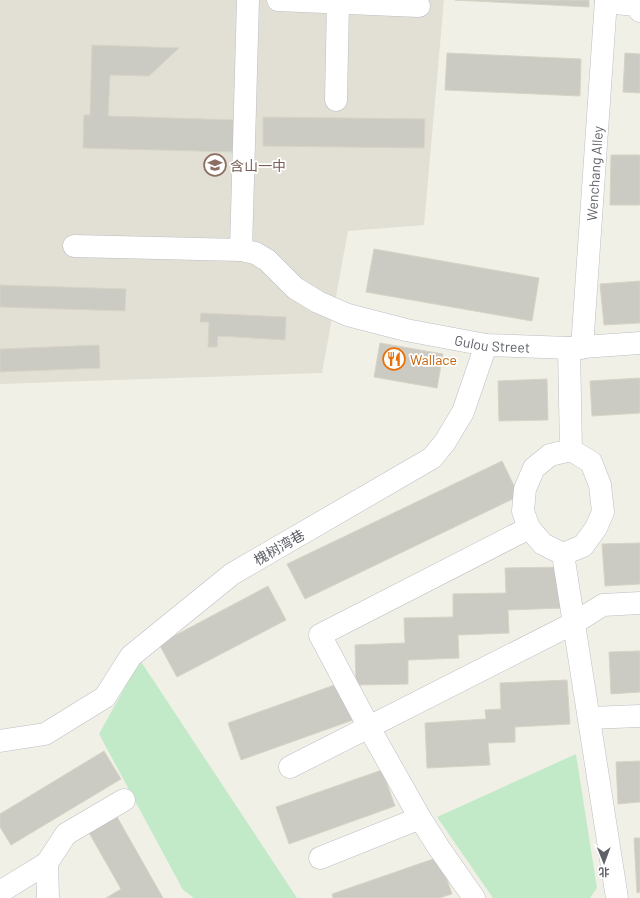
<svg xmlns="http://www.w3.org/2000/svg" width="640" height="898" viewBox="0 0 640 898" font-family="Barlow,'Noto Sans SC',sans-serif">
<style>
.education{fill:#e2e0d5}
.green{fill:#c3eac8}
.building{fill:#cccbc3;stroke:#d7d3c5}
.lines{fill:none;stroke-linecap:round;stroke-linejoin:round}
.minor-casing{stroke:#bbbec3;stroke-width:23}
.minor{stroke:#fff;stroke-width:22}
.labels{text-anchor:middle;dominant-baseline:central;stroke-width:3.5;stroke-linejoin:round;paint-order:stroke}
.education-label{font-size:14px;fill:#785e54;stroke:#fff;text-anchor:start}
.street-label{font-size:14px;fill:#5e6168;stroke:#fff}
.food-label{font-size:14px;fill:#c56008;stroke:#fff;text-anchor:start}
</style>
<rect width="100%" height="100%" fill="#f1f0e7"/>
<path class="education" d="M 0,0 L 444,0 L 424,225 L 348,231 L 322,373 L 0,384 Z"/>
<g class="green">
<path d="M 140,660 L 297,898 L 194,898 L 183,890 L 99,734 Z"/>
<path d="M 576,754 L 597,888 L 590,898 L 493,898 L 437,817 Z"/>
</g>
<g class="building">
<path d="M 455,0 L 589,0 L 589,7 Z"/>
<path d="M 92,45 L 179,48 L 149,76 L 110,75 L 108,116 L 237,120 L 236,152 L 83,148 L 84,115 L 90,115 Z"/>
<path d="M 447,53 L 581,59 L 580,96 L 445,90 Z"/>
<path d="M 625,53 L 640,54 L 640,93 L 623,92 Z"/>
<path d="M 263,117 L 425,119 L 424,148 L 263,146 Z"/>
<path d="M 611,155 L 640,155 L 640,205 L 610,205 Z"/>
<path d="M 374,249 L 539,278 L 532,321 L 366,292 Z"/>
<path d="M 640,281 L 640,323 L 604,325 L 600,284 Z"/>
<path d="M 0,285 L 126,289 L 125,311 L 0,307 Z"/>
<path d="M 201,313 L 286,317 L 285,340 L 218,336 L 217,347 L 208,347 L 209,322 L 200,322 Z"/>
<path d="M 380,343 L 443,354 L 437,388 L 374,377 Z"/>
<path d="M 99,345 L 100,368 L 0,372 L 0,349 Z"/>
<path d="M 640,378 L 640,413 L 592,416 L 590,381 Z"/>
<path d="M 547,379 L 548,420 L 499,421 L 498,381 Z"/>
<path d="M 502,461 L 519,496 L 305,599 L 287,564 Z"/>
<path d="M 640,543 L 640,584 L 605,586 L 602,544 Z"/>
<path d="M 562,567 L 563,608 L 508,610 L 509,633 L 458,635 L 459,658 L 408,660 L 408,684 L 356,685 L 355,645 L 405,643 L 404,618 L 453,617 L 453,594 L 506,593 L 505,568 Z"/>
<path d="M 268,586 L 286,620 L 177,677 L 159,644 Z"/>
<path d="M 640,651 L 640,692 L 611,694 L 609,652 Z"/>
<path d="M 567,680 L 570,724 L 515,727 L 515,742 L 488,743 L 490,765 L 427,768 L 425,723 L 486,719 L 485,710 L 501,709 L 500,683 Z"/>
<path d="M 340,683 L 353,720 L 241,760 L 228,723 Z"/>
<path d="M 104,751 L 121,779 L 11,845 L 0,827 L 0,814 Z"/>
<path d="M 640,761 L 640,802 L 618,804 L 616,762 Z"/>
<path d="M 382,770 L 395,806 L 289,844 L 276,807 Z"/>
<path d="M 116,815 L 163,898 L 106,898 L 121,889 L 88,831 Z"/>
<path d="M 634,838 L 640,838 L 640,892 L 637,893 Z"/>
<path d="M 439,857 L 452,894 L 439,898 L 333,898 L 332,894 Z"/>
</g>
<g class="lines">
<g class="minor-casing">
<g id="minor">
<path d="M 278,0 L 419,6"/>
<path d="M 606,2 L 635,5 L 640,11"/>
<path d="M 336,100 L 338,2"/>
<path id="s1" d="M 74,246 L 241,250 L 255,253 L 267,260 L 295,288 L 318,302 L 348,315 L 406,330 L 486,345 L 569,348 L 640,343"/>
<path d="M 241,250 L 248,0"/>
<path d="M 569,348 L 571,450 L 550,455 L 534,468 L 525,489 L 523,511 L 529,528 L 543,544 L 563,554 L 583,546 L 596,528 L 603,512 L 600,485 L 591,462 L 571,450"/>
<path id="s2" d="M 582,348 L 606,0"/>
<path d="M 563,554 L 617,898"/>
<path d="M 589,718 L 640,716"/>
<path d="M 0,741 L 45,734 L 105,697 L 131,656 L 232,574 L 432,458 L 445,442 L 463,412 L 486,345"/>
<path d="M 290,767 L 574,623 L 603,605 L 640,603"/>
<path d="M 320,858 L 420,818"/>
<path d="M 0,892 L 47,863"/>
<path d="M 48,898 L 47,863 L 66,834 L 124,800"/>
<path d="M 474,898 L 439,848 L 420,818 L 372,733 L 320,635 L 529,528"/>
</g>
</g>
<use href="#minor" class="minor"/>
</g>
<defs>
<g id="school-ring" transform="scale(1.15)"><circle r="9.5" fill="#fff" stroke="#8d6e63" stroke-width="1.5"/><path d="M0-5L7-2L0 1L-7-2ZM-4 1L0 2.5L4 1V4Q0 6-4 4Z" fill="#8d6e63"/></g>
<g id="restaurant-ring" transform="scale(1.15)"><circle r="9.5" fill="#fff" stroke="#e8710a" stroke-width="1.5"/><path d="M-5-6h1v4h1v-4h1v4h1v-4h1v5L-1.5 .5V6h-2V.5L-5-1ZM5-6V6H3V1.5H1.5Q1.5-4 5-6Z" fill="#e8710a"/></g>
</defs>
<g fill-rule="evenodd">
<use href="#school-ring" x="215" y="165"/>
<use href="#restaurant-ring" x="394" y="359"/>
</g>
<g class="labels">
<g class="education-label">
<text x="230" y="165">含山一中</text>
</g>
<g class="street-label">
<text stroke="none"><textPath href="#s2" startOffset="175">Wenchang Alley</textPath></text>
<text stroke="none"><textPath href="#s1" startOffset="442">Gulou Street</textPath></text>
<text transform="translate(279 547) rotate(-30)">槐树湾巷</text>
</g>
<g class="food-label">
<text x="410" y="359">Wallace</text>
</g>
</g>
<g transform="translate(604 862) rotate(179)" stroke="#ffffff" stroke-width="3" paint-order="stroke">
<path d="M0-3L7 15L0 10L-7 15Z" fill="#5e6168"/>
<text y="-6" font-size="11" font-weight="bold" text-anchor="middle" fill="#5e6168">北</text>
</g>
</svg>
